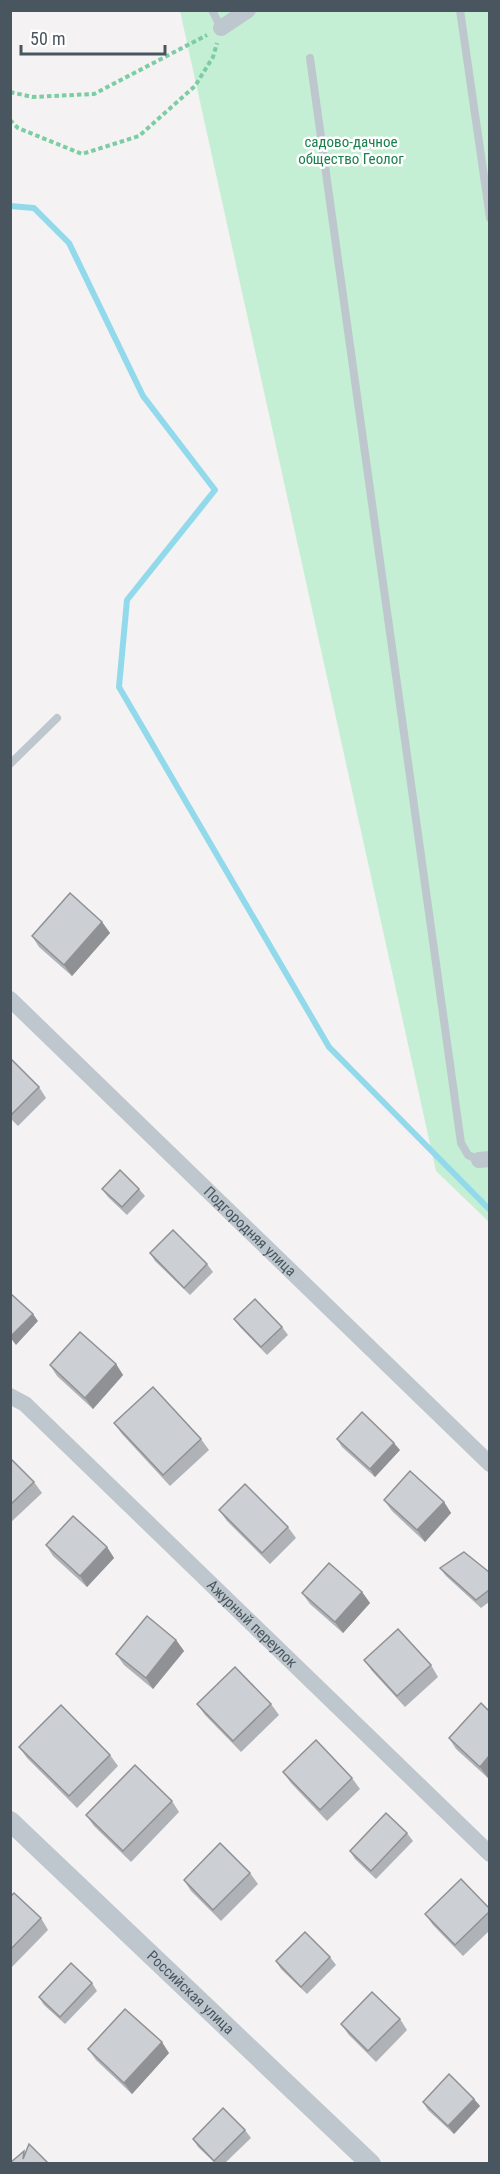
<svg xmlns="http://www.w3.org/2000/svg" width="500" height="2174" viewBox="0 0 500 2174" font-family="'Roboto Condensed',sans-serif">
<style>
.green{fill:#c4efd4}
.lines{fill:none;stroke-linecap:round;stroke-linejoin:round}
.stream{stroke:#92daeb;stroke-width:6}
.path{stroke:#7ccda4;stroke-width:4;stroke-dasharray:4.5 3;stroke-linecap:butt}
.service{stroke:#bec7ce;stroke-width:8}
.minor{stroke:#bec7ce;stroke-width:16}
.tertiary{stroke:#bec7ce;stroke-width:20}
.wall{fill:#afb2b6}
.shaded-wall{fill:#8f9194}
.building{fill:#cccfd4;stroke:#8f9194;stroke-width:1.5}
.labels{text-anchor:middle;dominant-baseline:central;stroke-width:5;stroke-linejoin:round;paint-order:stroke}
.park-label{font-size:15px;fill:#1b814c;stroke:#fff}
.street-label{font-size:15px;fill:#4a565f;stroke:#fff}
</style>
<rect width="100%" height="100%" fill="#f4f2f2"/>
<path class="green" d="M 180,11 L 489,11 L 489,1222 L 436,1171 Z"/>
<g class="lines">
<path class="stream" d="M 10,206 L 34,208 L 69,243 L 143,396 L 215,490 L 127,600 L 119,687 L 329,1047 L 490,1210"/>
<g class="path">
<path d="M 10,92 L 32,97 L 94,94 L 207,35"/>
<path d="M 10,120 L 18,128 L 82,154 L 139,136 L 195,86 L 213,57 L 217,43"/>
</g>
<g class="service">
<path d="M 212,10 L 221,28"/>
<path d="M 460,10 L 490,218"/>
<path d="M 310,58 L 461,1143 L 468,1155 L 479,1160"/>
<path d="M 10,764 L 57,718"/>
</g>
<g class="minor">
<path d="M 221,28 L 248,10"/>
<path id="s1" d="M 10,999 L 490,1464"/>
<path d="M 479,1160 L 490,1159"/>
<path id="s2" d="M 10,1396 L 25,1404 L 490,1854"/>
</g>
<path class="tertiary" id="s3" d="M 10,1821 L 371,2164"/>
</g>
<g class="wall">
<path d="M 102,922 L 110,933 L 72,976 L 39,947 L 32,936 Z"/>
<path d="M 10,1058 L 39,1087 L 46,1098 L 18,1126 L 10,1118 Z"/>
<path d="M 102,1189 L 139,1189 L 145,1196 L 127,1215 L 108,1197 Z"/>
<path d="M 150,1253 L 207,1264 L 213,1272 L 190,1295 L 155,1261 Z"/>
<path d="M 234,1319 L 282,1327 L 288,1335 L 267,1355 L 240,1327 Z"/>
<path d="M 116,1364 L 123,1375 L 93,1409 L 57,1376 L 50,1365 Z"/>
<path d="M 114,1423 L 201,1439 L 209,1450 L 170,1486 L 122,1434 Z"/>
<path d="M 337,1439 L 400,1450 L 375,1477 L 342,1447 Z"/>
<path d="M 10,1458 L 34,1482 L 42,1493 L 10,1523 Z"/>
<path d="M 384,1500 L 444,1502 L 451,1513 L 425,1542 L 392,1511 Z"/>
<path d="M 219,1510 L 288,1527 L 296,1538 L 270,1564 L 227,1521 Z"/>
<path d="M 46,1545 L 107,1547 L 114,1558 L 87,1587 L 53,1556 Z"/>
<path d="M 440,1568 L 489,1572 L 489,1602 L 481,1608 L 446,1576 Z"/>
<path d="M 362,1592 L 370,1603 L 343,1633 L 310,1604 L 302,1593 Z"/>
<path d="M 176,1640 L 184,1651 L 153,1689 L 124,1665 L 116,1654 Z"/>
<path d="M 364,1660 L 431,1665 L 438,1677 L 405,1707 L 372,1671 Z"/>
<path d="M 197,1704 L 271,1704 L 279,1715 L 241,1752 L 205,1715 Z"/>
<path d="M 489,1711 L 489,1776 L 488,1778 L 456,1749 L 449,1738 Z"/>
<path d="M 19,1747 L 110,1755 L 118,1766 L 77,1808 L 27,1758 Z"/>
<path d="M 283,1772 L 352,1778 L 360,1789 L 327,1821 L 291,1783 Z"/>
<path d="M 172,1801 L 179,1812 L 131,1862 L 94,1826 L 86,1815 Z"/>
<path d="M 407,1833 L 413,1841 L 376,1879 L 355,1859 L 350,1851 Z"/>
<path d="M 250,1873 L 258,1884 L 221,1921 L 191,1891 L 184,1880 Z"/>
<path d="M 10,1897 L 41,1918 L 48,1930 L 10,1969 Z"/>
<path d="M 489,1908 L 489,1931 L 463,1956 L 433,1925 L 425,1914 Z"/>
<path d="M 330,1957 L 336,1965 L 307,1994 L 281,1969 L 276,1961 Z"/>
<path d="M 92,1983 L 97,1991 L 65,2024 L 44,2005 L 39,1997 Z"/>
<path d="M 400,2019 L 407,2030 L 376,2062 L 349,2035 L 341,2024 Z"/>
<path d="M 88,2049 L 169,2053 L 132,2094 L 96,2060 Z"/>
<path d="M 474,2099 L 480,2106 L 454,2134 L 428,2110 L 423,2102 Z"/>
<path d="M 245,2130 L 251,2138 L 225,2163 L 215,2163 L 198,2147 L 193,2139 Z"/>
</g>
<g class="shaded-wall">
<path d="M 102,922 L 110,933 L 72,976 L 64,965 Z"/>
<path d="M 33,1314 L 38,1321 L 16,1345 L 10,1337 Z"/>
<path d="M 116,1364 L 123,1375 L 93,1409 L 85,1398 Z"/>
<path d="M 394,1443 L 400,1450 L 375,1477 L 370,1469 Z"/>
<path d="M 444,1502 L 451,1513 L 425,1542 L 417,1530 Z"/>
<path d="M 107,1547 L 114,1558 L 87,1587 L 80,1576 Z"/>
<path d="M 362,1592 L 370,1603 L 343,1633 L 335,1622 Z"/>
<path d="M 176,1640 L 184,1651 L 153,1689 L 146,1678 Z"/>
<path d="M 489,1756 L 489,1776 L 488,1778 L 480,1767 Z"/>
<path d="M 162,2042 L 169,2053 L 132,2094 L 124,2083 Z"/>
<path d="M 474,2099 L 480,2106 L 454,2134 L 448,2126 Z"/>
</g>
<g class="building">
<path d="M 70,893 L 102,922 L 64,965 L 32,936 Z"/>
<path d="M 10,1058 L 39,1087 L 11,1115 L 10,1115 Z"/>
<path d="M 120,1170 L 139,1189 L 122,1207 L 102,1189 Z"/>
<path d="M 173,1230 L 207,1264 L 184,1288 L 150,1253 Z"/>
<path d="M 10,1293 L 33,1314 L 10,1337 Z"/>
<path d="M 255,1299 L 282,1327 L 261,1347 L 234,1319 Z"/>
<path d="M 80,1332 L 116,1364 L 85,1398 L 50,1365 Z"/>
<path d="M 153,1387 L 201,1439 L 163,1475 L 114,1423 Z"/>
<path d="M 362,1412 L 394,1443 L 370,1469 L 337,1439 Z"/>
<path d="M 10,1458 L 34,1482 L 10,1505 Z"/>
<path d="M 410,1471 L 444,1502 L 417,1530 L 384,1500 Z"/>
<path d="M 245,1484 L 288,1527 L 262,1553 L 219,1510 Z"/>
<path d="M 73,1516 L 107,1547 L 80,1576 L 46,1545 Z"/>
<path d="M 464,1552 L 489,1572 L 489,1590 L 476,1600 L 440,1568 Z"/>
<path d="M 329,1563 L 362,1592 L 335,1622 L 302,1593 Z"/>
<path d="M 147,1616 L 176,1640 L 146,1678 L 116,1654 Z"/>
<path d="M 398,1629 L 431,1665 L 397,1696 L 364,1660 Z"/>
<path d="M 235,1667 L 271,1704 L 233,1741 L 197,1704 Z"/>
<path d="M 481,1703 L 489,1711 L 489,1756 L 480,1767 L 449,1738 Z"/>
<path d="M 61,1705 L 110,1755 L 69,1796 L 19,1747 Z"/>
<path d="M 316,1740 L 352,1778 L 320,1810 L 283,1772 Z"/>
<path d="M 135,1765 L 172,1801 L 123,1851 L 86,1815 Z"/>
<path d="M 386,1813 L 407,1833 L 371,1871 L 350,1851 Z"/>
<path d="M 220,1843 L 250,1873 L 213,1910 L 184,1880 Z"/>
<path d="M 461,1879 L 489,1908 L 489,1912 L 455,1945 L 425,1914 Z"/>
<path d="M 14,1893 L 41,1918 L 10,1950 L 10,1897 Z"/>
<path d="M 305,1932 L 330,1957 L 301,1987 L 276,1961 Z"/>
<path d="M 71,1963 L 92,1983 L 60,2017 L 39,1997 Z"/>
<path d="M 372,1992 L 400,2019 L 368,2051 L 341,2024 Z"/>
<path d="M 125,2009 L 162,2042 L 124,2083 L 88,2049 Z"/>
<path d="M 449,2074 L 474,2099 L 448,2126 L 423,2102 Z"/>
<path d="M 223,2108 L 245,2130 L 214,2161 L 193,2139 Z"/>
<path d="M 29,2144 L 48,2163 L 10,2163 L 24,2151 L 23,2159 Z"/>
</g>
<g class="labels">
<g class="park-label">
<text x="351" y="142">садово-дачное<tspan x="351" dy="17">общество Геолог</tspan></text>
</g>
<g class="street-label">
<text stroke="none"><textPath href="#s1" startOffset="334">Подгородняя улица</textPath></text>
<text stroke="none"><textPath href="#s2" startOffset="333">Ажурный переулок</textPath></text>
<text stroke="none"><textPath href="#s3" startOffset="249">Российская улица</textPath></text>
</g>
</g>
<rect width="500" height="2174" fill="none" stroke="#4a565f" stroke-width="24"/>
<path d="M21 45v9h144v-9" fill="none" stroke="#4a565f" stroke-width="3"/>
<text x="30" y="45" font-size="18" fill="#4a565f" stroke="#ffffff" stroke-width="4.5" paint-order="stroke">50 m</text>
</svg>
